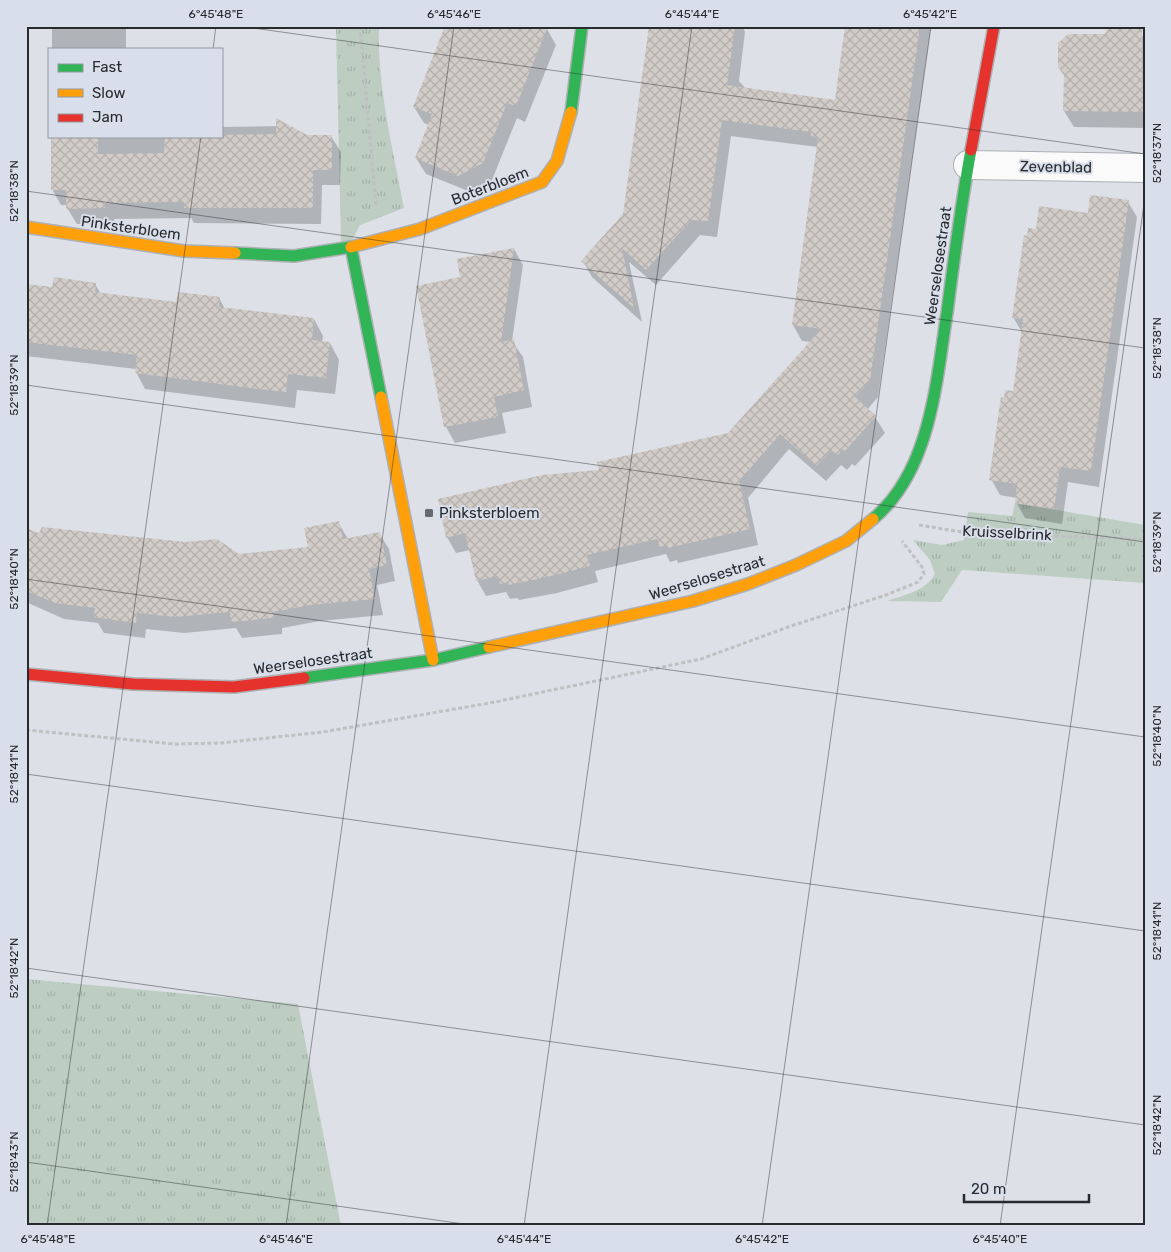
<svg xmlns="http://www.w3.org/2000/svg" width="1171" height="1252" viewBox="0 0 1171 1252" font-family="Rubik,sans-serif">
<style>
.grass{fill:url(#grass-tufts)}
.shadow{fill:#0003}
.building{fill:url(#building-cross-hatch)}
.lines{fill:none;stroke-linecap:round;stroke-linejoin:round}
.street-casing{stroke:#adb0b4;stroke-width:30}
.fast-casing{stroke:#adb0b4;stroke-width:14}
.slow-casing{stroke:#adb0b4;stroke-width:14}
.jam-casing{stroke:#adb0b4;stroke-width:14}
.path{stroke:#bfc0c2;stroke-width:3;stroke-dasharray:4 2.5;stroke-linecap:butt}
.street{stroke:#fafafb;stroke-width:28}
.fast{stroke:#30b455;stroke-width:11}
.slow{stroke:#ff9f0a;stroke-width:11}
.jam{stroke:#e5322d;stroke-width:11}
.ticks{fill:none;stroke:#272a2e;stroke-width:1;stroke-opacity:0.45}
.poi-dot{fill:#676a6e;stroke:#d9dfea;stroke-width:2}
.labels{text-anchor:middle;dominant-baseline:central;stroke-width:4;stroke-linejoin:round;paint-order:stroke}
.street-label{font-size:15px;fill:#272a2e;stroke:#d9dfea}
.poi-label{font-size:15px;fill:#272a2e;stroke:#d9dfea;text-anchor:start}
.neatline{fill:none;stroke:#272a2e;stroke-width:2}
.ticks-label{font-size:12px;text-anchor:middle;fill:#272a2e}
</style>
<defs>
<pattern id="grass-tufts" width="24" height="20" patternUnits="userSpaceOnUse" patternTransform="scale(1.25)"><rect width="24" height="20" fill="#bdcdc2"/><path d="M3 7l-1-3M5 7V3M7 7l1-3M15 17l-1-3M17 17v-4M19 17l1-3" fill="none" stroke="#a2b0a7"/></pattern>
<pattern id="building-cross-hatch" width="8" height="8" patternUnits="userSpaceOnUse" patternTransform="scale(1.25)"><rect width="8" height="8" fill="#d2ccc8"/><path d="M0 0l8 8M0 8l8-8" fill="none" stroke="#b4afac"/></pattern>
</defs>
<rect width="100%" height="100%" fill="#dde0e6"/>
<g class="grass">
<path d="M 336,26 L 379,26 C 377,87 393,149 404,208 L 360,225 L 351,242 L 341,243 Z"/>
<path d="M 1015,503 L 1145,525 L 1145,583 L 962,570 L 941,602 L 887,601 C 904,595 926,591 935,574 L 930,560 L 913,540 L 942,545 L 964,540 L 968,512 L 1012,516 Z"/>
<path d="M 26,979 L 298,1004 L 341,1226 L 26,1226 Z"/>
</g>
<g class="shadow">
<rect x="52" y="26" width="74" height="23"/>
<path d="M 650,26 L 742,26 L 745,32 L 739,81 L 746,89 L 836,102 L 846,26 L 931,26 L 878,397 L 867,410 L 875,417 L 885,433 L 855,466 L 852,464 L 847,470 L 841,465 L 826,481 L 789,449 L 748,498 L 758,545 L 678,563 L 677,560 L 670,562 L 666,554 L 595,571 L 598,582 L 557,593 L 519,600 L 517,598 L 510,599 L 506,592 L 486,596 L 477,580 L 470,550 L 456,553 L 447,537 L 600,471 L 729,434 L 811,342 L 802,341 L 793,325 L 818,147 L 731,136 L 717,237 L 700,235 L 656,285 L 629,262 L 642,322 L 592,277 L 583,261 L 624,214 Z"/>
<path d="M 545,29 L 547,29 L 556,45 L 525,122 L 517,118 L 492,180 L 468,191 L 426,174 L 416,158 L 429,125 L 424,123 L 414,107 Z"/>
<path d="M 1068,35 L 1145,36 L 1145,128 L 1074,127 L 1064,111 L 1065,77 L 1059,67 Z"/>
<path d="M 288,126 L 307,136 L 331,136 L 341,152 L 340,185 L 322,185 L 321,224 L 194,223 L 191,218 L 114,219 L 114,224 L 77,224 L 67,208 L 67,205 L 61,205 L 52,189 L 52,136 L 221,136 L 221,127 Z"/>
<path d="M 1128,202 L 1137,217 L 1099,487 L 1068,482 L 1062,524 L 1025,518 L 1016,502 L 1017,498 L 1000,495 L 991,479 L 1005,399 L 1014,393 L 1023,334 L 1013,317 L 1028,237 L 1037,231 Z"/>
<path d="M 514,249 L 523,265 L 512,341 L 523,357 L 532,407 L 502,413 L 506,433 L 455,443 L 446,427 L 417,287 L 462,278 Z"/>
<path d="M 95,284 L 101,294 L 177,303 L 219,298 L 225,309 L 314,319 L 323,336 L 322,343 L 330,343 L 339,360 L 335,394 L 297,390 L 295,408 L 145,389 L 136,372 L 136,369 L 26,356 L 26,285 L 53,288 Z"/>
<path d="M 338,522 L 348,539 L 379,533 L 389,549 L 395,581 L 377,585 L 383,615 L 320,621 L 282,628 L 282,634 L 242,638 L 236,628 L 184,633 L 146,629 L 145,638 L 104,633 L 98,623 L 64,619 L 26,602 L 26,529 L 40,535 L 239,556 L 309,548 Z"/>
</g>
<g class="building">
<path d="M 445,26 L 548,26 L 516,106 L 507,103 L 483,163 L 458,176 L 415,158 L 432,114 L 413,107 Z"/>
<path d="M 649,26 L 735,26 L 727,85 L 835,100 L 845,26 L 920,26 L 870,381 L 855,397 L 876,416 L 845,451 L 843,449 L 838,455 L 831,450 L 816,466 L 780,434 L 739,481 L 750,529 L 668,548 L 667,545 L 660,547 L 657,539 L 587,555 L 590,566 L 547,577 L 509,585 L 508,582 L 500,584 L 498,576 L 476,581 L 465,533 L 446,538 L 438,499 L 542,475 L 599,470 L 597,462 L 728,433 L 821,329 L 792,325 L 818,137 L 811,136 L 811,132 L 722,120 L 708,221 L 691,220 L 646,270 L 622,248 L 634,308 L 581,261 L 623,214 Z"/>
<path d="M 1108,26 L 1142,26 L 1143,112 L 1063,111 L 1064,75 L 1058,67 L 1058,43 L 1068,34 L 1105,34 Z"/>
<path d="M 276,118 L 307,135 L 332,135 L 332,170 L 313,170 L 313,208 L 184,208 L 184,202 L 105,203 L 105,208 L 66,209 L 66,190 L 51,190 L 51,136 L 98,136 L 98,154 L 164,153 L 165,136 L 276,134 Z"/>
<path d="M 1090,195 L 1129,200 L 1091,471 L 1060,467 L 1054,509 L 1015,503 L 1017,484 L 989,480 L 1001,397 L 1004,398 L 1005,390 L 1013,391 L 1023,319 L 1012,318 L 1024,235 L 1027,236 L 1028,228 L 1036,229 L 1039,206 L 1088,213 Z"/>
<path d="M 514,248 L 501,342 L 514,339 L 524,390 L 494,397 L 498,417 L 444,427 L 416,286 L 460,277 L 457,259 Z"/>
<path d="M 54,277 L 96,283 L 95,292 L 176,302 L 178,292 L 220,297 L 219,307 L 314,318 L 312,340 L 330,342 L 326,378 L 288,374 L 286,392 L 250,388 L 135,373 L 137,355 L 26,342 L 26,284 L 52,287 Z"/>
<path d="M 339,521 L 343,539 L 380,532 L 387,565 L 369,569 L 375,599 L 310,605 L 273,612 L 274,618 L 231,622 L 230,612 L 175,617 L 137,613 L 136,623 L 93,617 L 95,608 L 55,603 L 26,591 L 26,528 L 39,533 L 42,527 L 185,542 L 217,539 L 239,554 L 308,547 L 304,528 Z"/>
</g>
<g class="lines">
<g class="street-casing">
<path id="street" d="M 968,165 L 1145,168"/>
</g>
<g class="fast-casing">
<g id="fast">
<path d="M 571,112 L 582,26"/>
<path d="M 235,253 L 294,256 L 351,247 L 381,397"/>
<path d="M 873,519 C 931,471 936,382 947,313 C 954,259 961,204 971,150"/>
<path d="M 304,678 L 433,660 L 489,647"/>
</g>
</g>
<g class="slow-casing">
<g id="slow">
<path d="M 26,227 L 184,251 L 235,253"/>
<path d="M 351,247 L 420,229 L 542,182 L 557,161 L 571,112"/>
<path d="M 381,397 L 433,660"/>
<path d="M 489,647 L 693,601 L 748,584 L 796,565 L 846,541 L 873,519"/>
</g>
</g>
<g class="jam-casing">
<g id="jam">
<path d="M 971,150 L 994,26"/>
<path d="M 26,674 L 133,684 L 234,687 L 304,678"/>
</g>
</g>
<g class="path">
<path d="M 360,26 L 376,205"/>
<path d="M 919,525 L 968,533 L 1145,539"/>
<path d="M 26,730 L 174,744 L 221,743 L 323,732 L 495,702 L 701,659 L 788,627 L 886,595 L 918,582 L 924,574 L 922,567 L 902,541"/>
</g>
<use href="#street" class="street"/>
<use href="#fast" class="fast"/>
<use href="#slow" class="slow"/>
<use href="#jam" class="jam"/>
</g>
<path class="ticks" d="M 239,26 L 1145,154M 213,49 L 216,26M 26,191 L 1145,348M 26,385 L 1145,542M 26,579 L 1145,737M 26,774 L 1145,931M 26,968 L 1145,1125M 26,1162 L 478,1226M 47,1226 L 201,136M 286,1226 L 454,26M 524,1226 L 692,26M 762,1226 L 931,26M 1000,1226 L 1145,197"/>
<rect class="poi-dot" x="424" y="508" width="10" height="10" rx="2.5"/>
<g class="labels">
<g class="street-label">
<text transform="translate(1056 167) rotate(1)">Zevenblad</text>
<text transform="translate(490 186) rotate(-21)">Boterbloem</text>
<text transform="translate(131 228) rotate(8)">Pinksterbloem</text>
<text transform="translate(938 266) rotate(-82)">Weerselosestraat</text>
<text transform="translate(1007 533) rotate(3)">Kruisselbrink</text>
<text transform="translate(707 578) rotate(-17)">Weerselosestraat</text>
<text transform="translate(313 661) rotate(-8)">Weerselosestraat</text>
</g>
<g class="poi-label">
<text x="439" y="513">Pinksterbloem</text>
</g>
</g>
<rect width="1171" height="1252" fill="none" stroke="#d9dfea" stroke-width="55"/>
<rect x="48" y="48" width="175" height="90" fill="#d9dfea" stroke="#92979f"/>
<rect x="58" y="64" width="25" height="8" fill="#30b455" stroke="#92979f"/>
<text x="92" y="72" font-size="15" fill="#272a2e">Fast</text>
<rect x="58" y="89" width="25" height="8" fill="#ff9f0a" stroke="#92979f"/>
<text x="92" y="98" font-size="15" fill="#272a2e">Slow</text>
<rect x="58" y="114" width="25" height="8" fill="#e5322d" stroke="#92979f"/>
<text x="92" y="122" font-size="15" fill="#272a2e">Jam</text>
<path d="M964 1194v8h125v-8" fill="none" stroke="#272a2e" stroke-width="2.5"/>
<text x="971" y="1194" font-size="15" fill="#272a2e" stroke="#d9dfea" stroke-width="4" paint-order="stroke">20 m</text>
<rect x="28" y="28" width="1116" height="1196" class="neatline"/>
<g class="ticks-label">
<text x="216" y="18">6°45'48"E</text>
<text x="454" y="18">6°45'46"E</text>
<text x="692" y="18">6°45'44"E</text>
<text x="930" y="18">6°45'42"E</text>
<text transform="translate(1157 153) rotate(-90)" y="4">52°18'37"N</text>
<text transform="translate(14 191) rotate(-90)" y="4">52°18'38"N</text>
<text transform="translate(1157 348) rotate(-90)" y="4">52°18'38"N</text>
<text transform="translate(14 385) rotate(-90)" y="4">52°18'39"N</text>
<text transform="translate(1157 542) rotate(-90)" y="4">52°18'39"N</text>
<text transform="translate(14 579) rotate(-90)" y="4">52°18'40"N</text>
<text transform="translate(1157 736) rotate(-90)" y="4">52°18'40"N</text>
<text transform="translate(14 774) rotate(-90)" y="4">52°18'41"N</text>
<text transform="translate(1157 931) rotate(-90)" y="4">52°18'41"N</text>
<text transform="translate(14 968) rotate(-90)" y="4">52°18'42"N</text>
<text transform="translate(1157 1125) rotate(-90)" y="4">52°18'42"N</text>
<text transform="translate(14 1162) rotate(-90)" y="4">52°18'43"N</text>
<text x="48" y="1243">6°45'48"E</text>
<text x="286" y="1243">6°45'46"E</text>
<text x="524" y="1243">6°45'44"E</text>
<text x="762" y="1243">6°45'42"E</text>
<text x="1000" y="1243">6°45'40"E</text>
</g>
</svg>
